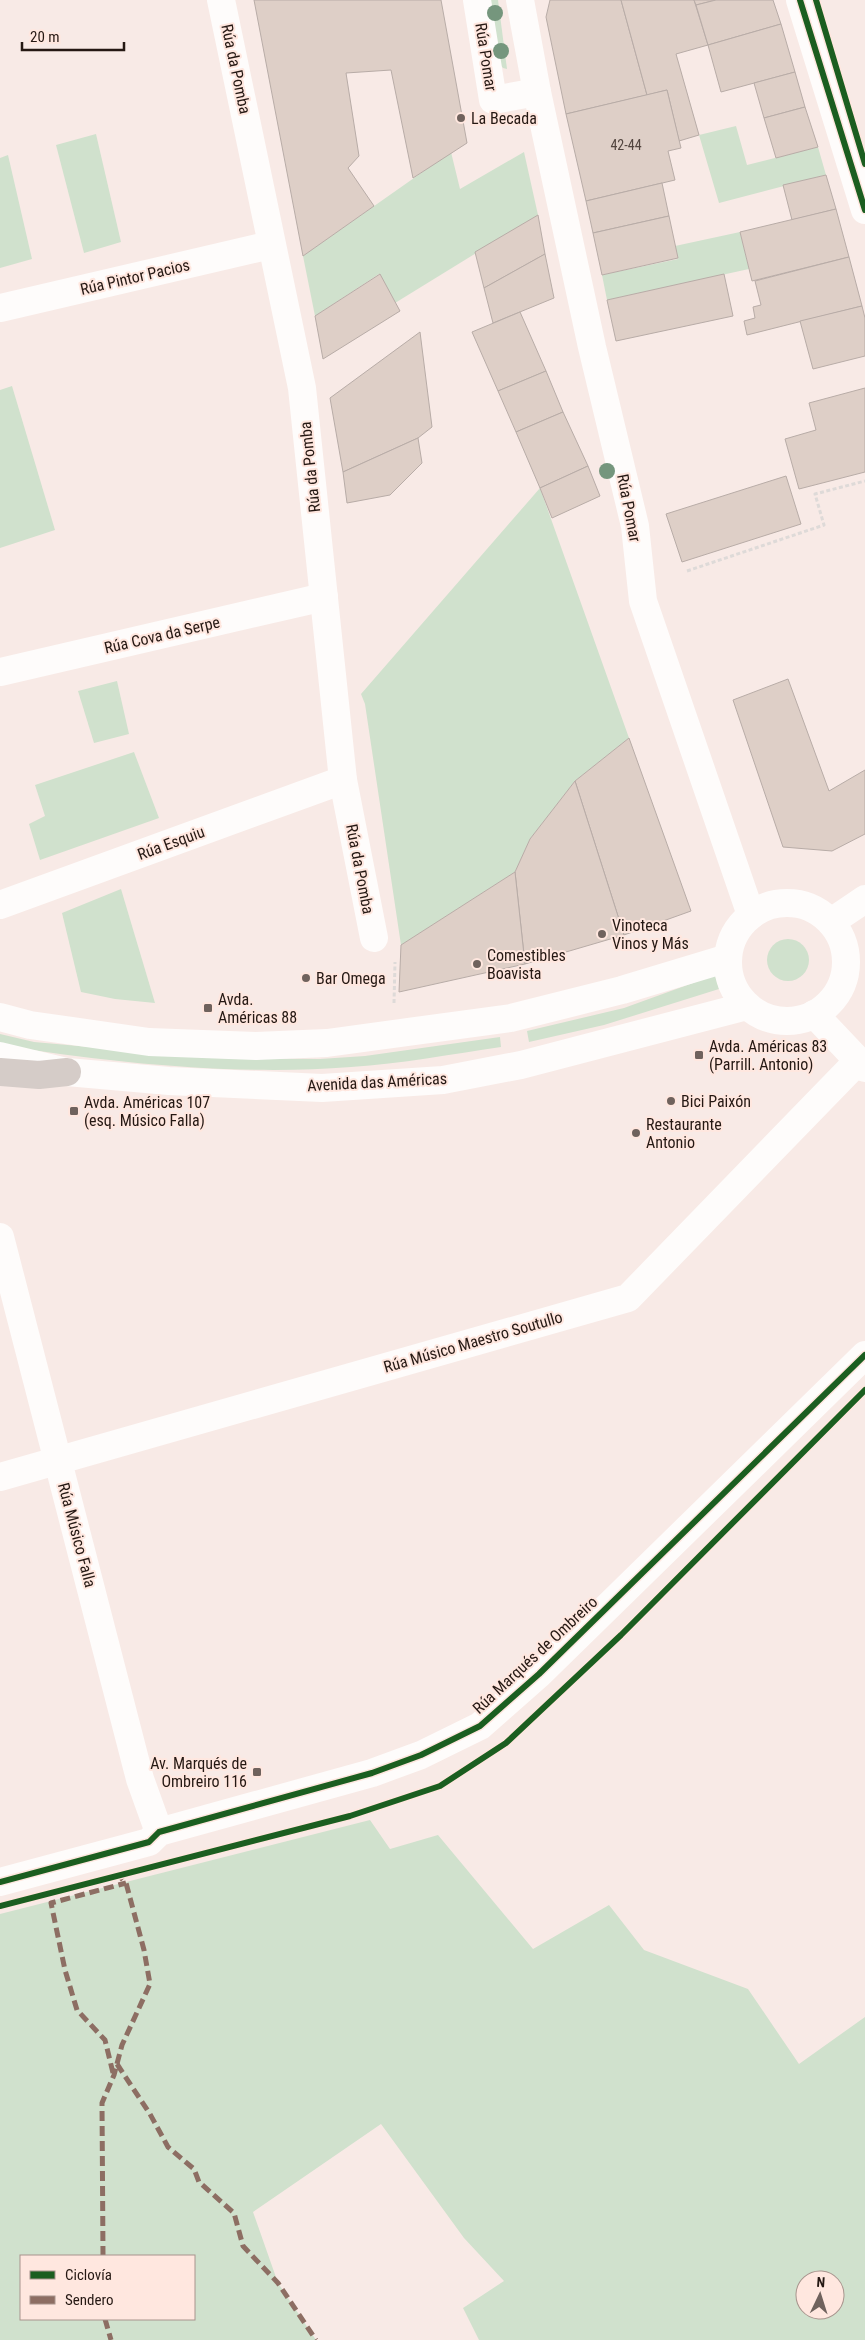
<svg xmlns="http://www.w3.org/2000/svg" width="865" height="2340" viewBox="0 0 865 2340" font-family="'Roboto Condensed',sans-serif">
<style>
.green{fill:#d0e1cd;fill-rule:evenodd}
.building{fill:#decfc7;stroke:#b8aca7}
.lines{fill:none;stroke-linecap:round;stroke-linejoin:round}
.path{stroke:#dedad8;stroke-width:3;stroke-dasharray:4 2.5;stroke-linecap:butt}
.minor{stroke:#fefcfb;stroke-width:28}
.highway{stroke:#d5ccc8;stroke-width:28}
.quiet{stroke:#8d6e63;stroke-width:5;stroke-dasharray:10 5;stroke-linecap:butt}
.cycleway-casing{stroke:#ffe7df;stroke-width:9}
.cycleway{stroke:#1b5e20;stroke-width:6}
.tree{fill:#75967d}
.poi-dot{fill:#6f625d;stroke:#ffe7df;stroke-width:2}
.labels{text-anchor:middle;dominant-baseline:central;stroke-width:4;stroke-linejoin:round;paint-order:stroke}
.number-label{font-size:14px;fill:#534640}
.street-label{font-size:16px;fill:#251813;stroke:#ffe7df}
.poi-label{font-size:16px;fill:#251813;stroke:#ffe7df;text-anchor:start}
</style>
<rect width="100%" height="100%" fill="#f8eae6"/>
<g class="green">
<path d="M 489,0 L 498,0 L 507,69 L 503,68 L 499,63 Z"/>
<path d="M 736,126 L 747,165 L 818,147 L 826,175 L 719,203 L 699,135 Z"/>
<path d="M 96,134 L 121,242 L 84,253 L 56,145 Z"/>
<path d="M 451,152 L 460,189 L 524,152 L 538,215 L 395,303 L 379,274 L 315,316 L 303,256 Z"/>
<path d="M 8,155 L 32,259 L 0,268 L 0,158 Z"/>
<path d="M 740,232 L 749,269 L 607,300 L 602,275 L 678,259 L 675,246 Z"/>
<path d="M 12,386 L 55,530 L 0,548 L 0,390 Z"/>
<path d="M 540,488 L 629,738 L 575,781 L 530,839 L 515,872 L 401,945 L 365,704 L 361,694 Z"/>
<path d="M 117,681 L 129,734 L 94,743 L 78,691 Z"/>
<path d="M 134,752 L 159,818 L 40,860 L 29,824 L 45,816 L 35,785 Z"/>
<path d="M 121,889 L 155,1003 L 115,999 L 81,992 L 62,913 Z"/>
<circle cx="788" cy="960" r="21"/>
<path d="M 715,975 L 719,989 L 604,1025 L 529,1042 L 527,1031 L 624,1008 Z"/>
<path d="M 0,1034 L 34,1042 L 213,1058 L 320,1059 L 365,1056 L 500,1037 L 501,1047 C 452,1054 401,1064 351,1067 C 238,1076 111,1063 0,1045 Z"/>
<path d="M 370,1820 L 390,1849 L 438,1835 L 533,1949 L 609,1905 L 644,1950 L 748,1989 L 799,2064 L 865,2017 L 865,2340 L 479,2340 L 463,2308 L 504,2281 L 464,2238 L 381,2124 L 253,2212 L 278,2283 L 316,2340 L 0,2340 L 0,1914 ZM 194,2256 L 194,2319 L 21,2319 L 21,2256 ZM 805,2280 L 835,2280 L 835,2310 L 805,2310 Z"/>
</g>
<g class="building">
<path d="M 254,0 L 441,0 L 467,143 L 413,178 L 391,70 L 346,73 L 359,156 L 348,168 L 374,206 L 303,256 Z"/>
<path d="M 550,0 L 621,0 L 647,95 L 566,114 L 546,17 Z"/>
<path d="M 621,0 L 694,0 L 708,45 L 676,54 L 699,135 L 679,141 L 667,90 L 647,95 Z"/>
<path d="M 694,0 L 716,0 L 696,5 Z"/>
<path d="M 716,0 L 773,0 L 781,24 L 708,45 L 696,5 Z"/>
<path d="M 781,24 L 795,72 L 721,92 L 708,45 Z"/>
<path d="M 795,72 L 805,107 L 764,118 L 754,83 Z"/>
<path d="M 667,90 L 681,148 L 668,151 L 675,180 L 586,201 L 566,114 Z"/>
<path d="M 805,107 L 818,147 L 776,158 L 764,118 Z"/>
<path d="M 826,175 L 836,209 L 792,220 L 783,185 Z"/>
<path d="M 662,183 L 669,216 L 593,233 L 586,201 Z"/>
<path d="M 836,209 L 849,257 L 752,281 L 740,232 Z"/>
<path d="M 538,215 L 545,254 L 484,288 L 475,252 Z"/>
<path d="M 669,216 L 678,258 L 602,275 L 593,233 Z"/>
<path d="M 545,254 L 554,298 L 493,323 L 484,288 Z"/>
<path d="M 849,257 L 862,306 L 747,335 L 744,321 L 755,318 L 753,307 L 761,305 L 755,281 Z"/>
<path d="M 380,274 L 400,311 L 323,359 L 315,316 Z"/>
<path d="M 724,274 L 733,316 L 616,341 L 607,300 Z"/>
<path d="M 862,306 L 865,318 L 865,356 L 813,369 L 800,321 Z"/>
<path d="M 520,312 L 546,371 L 498,391 L 472,332 Z"/>
<path d="M 420,332 L 432,427 L 418,438 L 343,472 L 330,398 Z"/>
<path d="M 546,371 L 563,412 L 516,432 L 498,391 Z"/>
<path d="M 865,388 L 865,472 L 799,489 L 785,439 L 816,430 L 809,403 Z"/>
<path d="M 563,412 L 588,466 L 540,488 L 516,432 Z"/>
<path d="M 418,438 L 422,463 L 390,495 L 347,503 L 343,472 Z"/>
<path d="M 588,466 L 600,496 L 552,518 L 540,488 Z"/>
<path d="M 786,476 L 801,524 L 682,562 L 666,514 Z"/>
<path d="M 788,679 L 829,791 L 865,770 L 865,834 L 832,851 L 783,847 L 733,700 Z"/>
<path d="M 629,738 L 691,911 L 624,935 L 575,781 Z"/>
<path d="M 575,781 L 624,935 L 525,964 L 515,872 L 530,839 Z"/>
<path d="M 515,872 L 525,964 L 399,992 L 401,945 Z"/>
</g>
<g class="lines">
<g class="path">
<path d="M 687,571 L 824,525 L 815,494 L 865,481"/>
<path d="M 394,1003 L 395,962"/>
</g>
<g class="minor">
<path d="M 221,0 L 302,388 L 343,780 L 374,938"/>
<path d="M 477,0 L 493,100 L 537,92"/>
<path d="M 520,0 L 537,92 L 592,347 L 635,526 L 643,601 L 751,915"/>
<path d="M 800,0 L 865,210"/>
<path d="M 0,308 L 271,245"/>
<path d="M 0,672 L 324,597"/>
<circle cx="787" cy="962" r="59"/>
<path d="M 0,905 L 343,780"/>
<path d="M 831,922 L 865,899"/>
<path d="M 814,1014 L 865,1068"/>
<path d="M 0,1017 L 30,1025 L 149,1042 L 256,1046 L 327,1043 L 511,1018 L 622,990 L 728,958"/>
<path d="M 0,1056 L 67,1072 L 169,1081 L 322,1088 L 443,1080 L 521,1065 L 747,1006"/>
<path d="M 0,1237 L 140,1779 L 159,1832"/>
<path d="M 0,1477 L 628,1298 L 858,1061"/>
<path d="M 0,1882 L 149,1842 L 159,1832 L 372,1773 L 421,1755 L 480,1726 L 539,1674 L 865,1355"/>
</g>
<path class="highway" d="M 0,1072 L 39,1075 L 67,1072"/>
<g class="quiet">
<path d="M 117,2064 L 150,2114 L 168,2147 L 194,2169 L 199,2182 L 234,2213 L 243,2246 L 278,2283 L 316,2340"/>
<path d="M 113,2073 L 105,2040 L 77,2010 L 65,1970 L 51,1903 L 126,1883"/>
<path d="M 103,2256 L 102,2103 L 114,2075 L 122,2045 L 150,1984 L 144,1950 L 126,1883 L 119,1876"/>
<path d="M 105,2319 L 111,2340"/>
</g>
<g class="cycleway-casing">
<g id="cycleway">
<path d="M 800,0 L 865,210"/>
<path d="M 816,0 L 865,164"/>
<path d="M 0,1882 L 149,1842 L 159,1832 L 372,1773 L 421,1755 L 480,1726 L 539,1674 L 865,1355"/>
<path d="M 0,1906 L 350,1816 L 440,1786 L 506,1743 L 621,1635 L 865,1390"/>
</g>
</g>
<use href="#cycleway" class="cycleway"/>
</g>
<g class="tree">
<circle cx="495" cy="13" r="8"/>
<circle cx="501" cy="51" r="8"/>
<circle cx="607" cy="471" r="8"/>
</g>
<g class="poi-dot">
<circle cx="461" cy="118" r="5"/>
<circle cx="602" cy="934" r="5"/>
<circle cx="477" cy="964" r="5"/>
<circle cx="306" cy="978" r="5"/>
<rect x="203" y="1003" width="10" height="10" rx="2.5"/>
<rect x="694" y="1050" width="10" height="10" rx="2.5"/>
<circle cx="671" cy="1101" r="5"/>
<rect x="69" y="1106" width="10" height="10" rx="2.5"/>
<circle cx="636" cy="1133" r="5"/>
<rect x="252" y="1767" width="10" height="10" rx="2.5"/>
</g>
<g class="labels">
<g class="number-label">
<text x="626" y="145">42-44</text>
</g>
<g class="street-label">
<text transform="translate(486 57) rotate(81)">Rúa Pomar</text>
<text transform="translate(236 69) rotate(78)">Rúa da Pomba</text>
<text transform="translate(135 277) rotate(-13)">Rúa Pintor Pacios</text>
<text transform="translate(310 467) rotate(-96)">Rúa da Pomba</text>
<text transform="translate(629 508) rotate(79)">Rúa Pomar</text>
<text transform="translate(162 635) rotate(-13)">Rúa Cova da Serpe</text>
<text transform="translate(171 843) rotate(-20)">Rúa Esquiu</text>
<text transform="translate(360 869) rotate(79)">Rúa da Pomba</text>
<text transform="translate(377 1082) rotate(-3)">Avenida das Américas</text>
<text transform="translate(473 1342) rotate(-16)">Rúa Músico Maestro Soutullo</text>
<text transform="translate(77 1535) rotate(75)">Rúa Músico Falla</text>
<text transform="translate(535 1655) rotate(-43)">Rúa Marqués de Ombreiro</text>
</g>
<g class="poi-label">
<text x="471" y="118">La Becada</text>
<text x="612" y="925">Vinoteca<tspan x="612" dy="18">Vinos y Más</tspan></text>
<text x="487" y="955">Comestibles<tspan x="487" dy="18">Boavista</tspan></text>
<text x="316" y="978">Bar Omega</text>
<text x="218" y="999">Avda.<tspan x="218" dy="18">Américas 88</tspan></text>
<text x="709" y="1046">Avda. Américas 83<tspan x="709" dy="18">(Parrill. Antonio)</tspan></text>
<text x="681" y="1101">Bici Paixón</text>
<text x="84" y="1102">Avda. Américas 107<tspan x="84" dy="18">(esq. Músico Falla)</tspan></text>
<text x="646" y="1124">Restaurante<tspan x="646" dy="18">Antonio</tspan></text>
<text x="247" y="1763" text-anchor="end">Av. Marqués de<tspan x="247" dy="18">Ombreiro 116</tspan></text>
</g>
</g>
<rect x="20" y="2255" width="175" height="65" fill="#ffe7df" stroke="#a8948d"/>
<rect x="30" y="2271" width="25" height="8" fill="#1b5e20" stroke="#a8948d"/>
<text x="65" y="2280" font-size="15" fill="#251813">Ciclovía</text>
<rect x="30" y="2296" width="25" height="8" fill="#8d6e63" stroke="#a8948d"/>
<text x="65" y="2305" font-size="15" fill="#251813">Sendero</text>
<g transform="translate(820 2295) rotate(4)"><circle r="24" fill="#ffe7df" stroke="#a8948d"/>
<path d="M0-4L9 19L0 12L-9 19Z" fill="#6f625d"/>
<text y="-8" font-size="14" font-weight="bold" text-anchor="middle" fill="#251813">N</text>
</g>
<path d="M22 42v8h102v-8" fill="none" stroke="#251813" stroke-width="2.5"/>
<text x="30" y="42" font-size="15" fill="#251813" stroke="#ffe7df" stroke-width="4" paint-order="stroke">20 m</text>
</svg>
